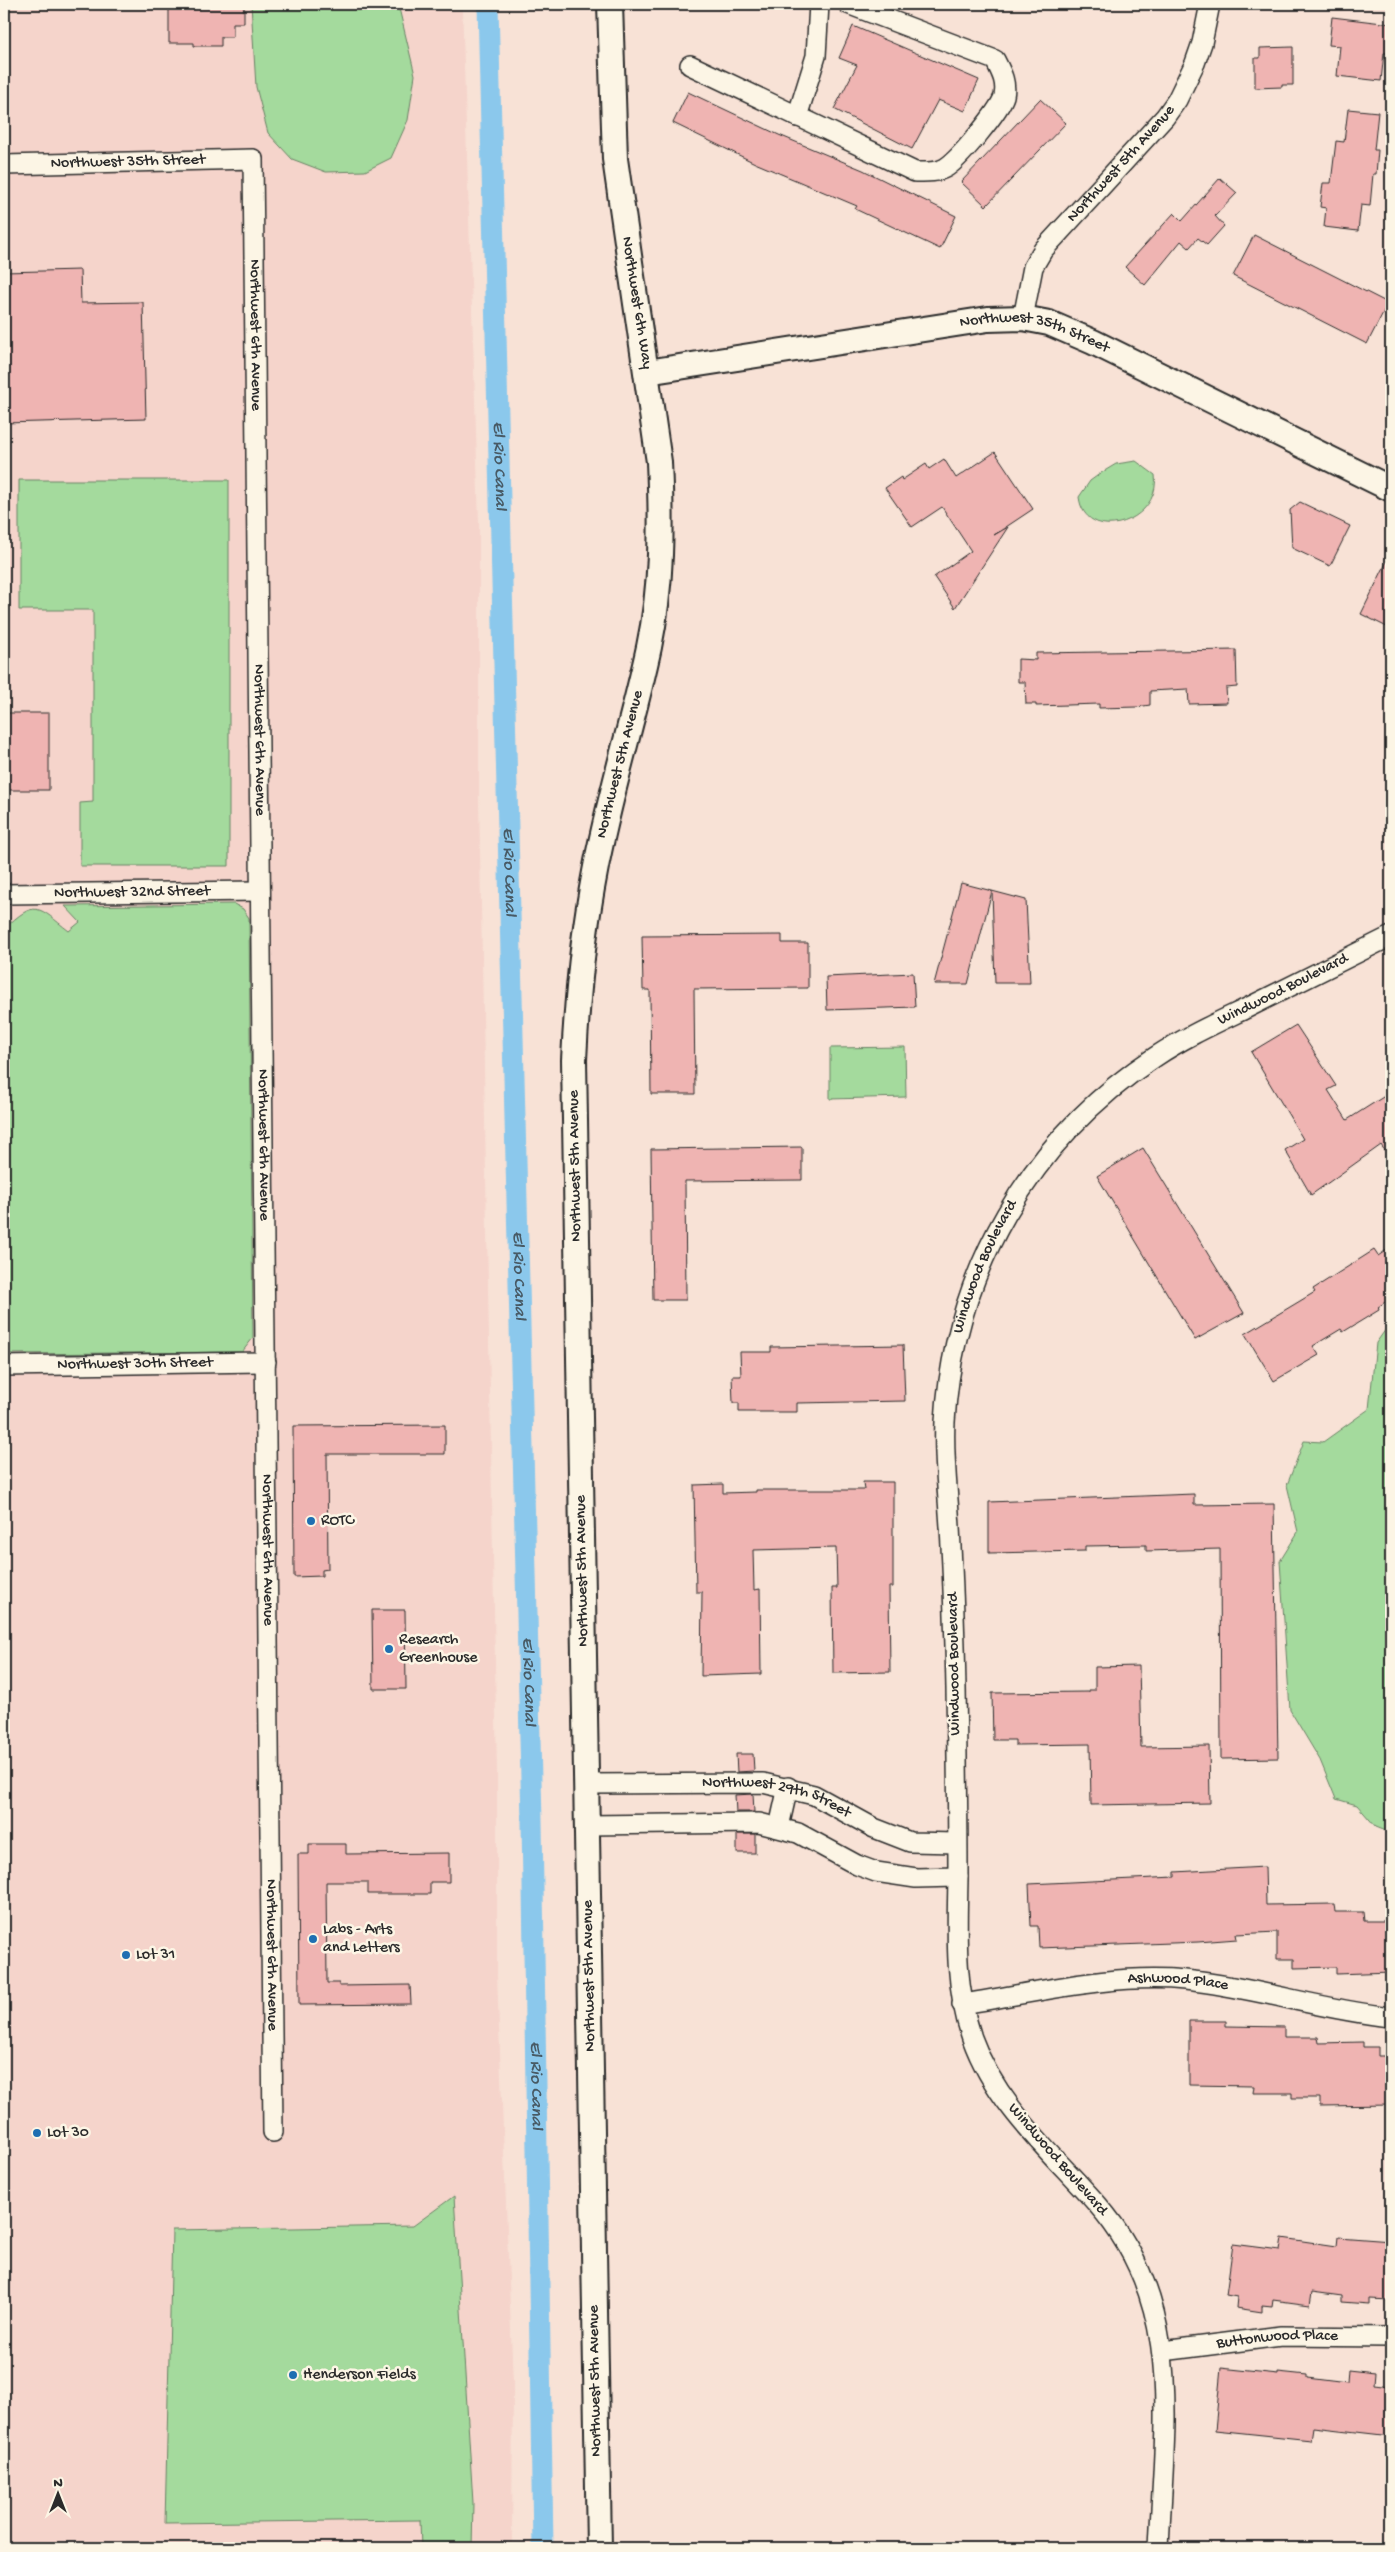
<svg xmlns="http://www.w3.org/2000/svg" width="1395" height="2552" viewBox="0 0 1395 2552" font-family="'Gochi Hand',sans-serif">
<style>
.built{fill:#f5d4cb}
.green{fill:#a4da9d;stroke:#688264}
.lines{fill:none;stroke-linecap:round;stroke-linejoin:round}
.canal{stroke:#8bc8ec;stroke-width:21}
.building{fill:#efb4b2;stroke:#2b2b2b}
.minor-casing{stroke:#2b2b2b;stroke-width:22}
.tertiary-casing{stroke:#2b2b2b;stroke-width:28}
.minor{stroke:#fcf5e5;stroke-width:19}
.tertiary{stroke:#fcf5e5;stroke-width:24}
.poi-dot{fill:#1f6fb2;stroke:#fcf5e5;stroke-width:2}
.labels{text-anchor:middle;dominant-baseline:central;stroke-width:5;stroke-linejoin:round;paint-order:stroke}
.street-label{font-size:16px;fill:#2b2b2b;stroke:#fcf5e5}
.poi-label{font-size:16px;fill:#2b2b2b;stroke:#fcf5e5;text-anchor:start}
.water-label{font-size:18px;font-style:italic;fill:#485a65;stroke:#fcf5e5}
</style>
<rect width="100%" height="100%" fill="#f8e2d6"/>
<filter id="ink" filterUnits="userSpaceOnUse"><feTurbulence type="fractalNoise" baseFrequency=".02" numOctaves="2"/><feDisplacementMap in="SourceGraphic" scale="10" xChannelSelector="R" yChannelSelector="G"/><feConvolveMatrix kernelMatrix="1 2 1 2 8 2 1 2 1" color-interpolation-filters="sRGB"/></filter>
<g filter="url(#ink)">
<path class="built" d="M 4,4 L 462,4 L 479,523 L 479,796 L 497,1772 L 497,1975 L 513,2383 L 512,2548 L 4,2548 Z"/>
<g class="green">
<path d="M 251,4 L 398,4 L 415,75 L 408,120 L 391,158 L 365,171 L 326,172 L 292,159 L 268,133 L 256,87 Z"/>
<path d="M 1136,461 L 1155,475 C 1162,523 1085,546 1079,497 L 1090,481 L 1101,473 L 1116,464 Z"/>
<path d="M 19,480 L 229,480 L 229,866 L 80,866 L 80,803 L 93,802 L 93,610 L 19,610 Z"/>
<path d="M 234,904 L 243,909 L 249,918 L 253,1338 L 242,1352 L 4,1354 L 4,929 C 36,898 38,907 69,931 L 80,922 L 65,906 Z"/>
<path d="M 905,1047 L 906,1097 L 830,1099 L 830,1048 Z"/>
<path d="M 1391,1322 L 1391,1833 L 1376,1827 L 1357,1805 L 1336,1799 L 1320,1760 L 1290,1710 L 1280,1561 L 1298,1532 L 1287,1485 L 1304,1441 L 1323,1442 L 1369,1409 L 1376,1343 Z"/>
<path d="M 454,2196 L 473,2503 L 472,2548 L 421,2548 L 420,2520 L 165,2523 L 172,2230 L 413,2226 Z"/>
</g>
<g class="lines">
<path class="canal" id="s1" d="M 488,4 L 532,1821 L 543,2548"/>
</g>
<g class="building">
<path d="M 169,4 L 244,4 L 244,23 L 233,23 L 233,37 L 221,37 L 221,46 L 194,46 L 194,43 L 169,43 Z"/>
<path d="M 1332,17 L 1391,24 L 1389,53 L 1384,53 L 1381,81 L 1337,76 L 1340,46 L 1329,45 Z"/>
<path d="M 853,26 L 979,80 L 965,111 L 938,100 L 912,149 L 834,109 L 857,65 L 839,58 Z"/>
<path d="M 1293,47 L 1293,85 L 1282,85 L 1282,87 L 1255,88 L 1255,58 L 1260,58 L 1260,48 Z"/>
<path d="M 688,92 L 779,135 L 863,170 L 956,216 L 940,249 L 855,209 L 857,206 L 755,163 L 673,123 Z"/>
<path d="M 1040,99 L 1066,123 L 986,206 L 961,182 Z"/>
<path d="M 1348,109 L 1378,112 L 1374,150 L 1378,150 L 1376,174 L 1373,174 L 1370,206 L 1361,205 L 1358,231 L 1324,227 L 1326,208 L 1320,207 L 1323,183 L 1331,183 L 1336,141 L 1344,142 Z"/>
<path d="M 1220,178 L 1237,193 L 1215,216 L 1224,226 L 1207,245 L 1198,238 L 1189,248 L 1181,241 L 1145,285 L 1125,267 L 1174,213 L 1182,221 Z"/>
<path d="M 1254,235 L 1388,303 L 1367,344 L 1233,276 Z"/>
<path d="M 80,270 L 81,303 L 143,302 L 146,419 L 4,423 L 4,272 Z"/>
<path d="M 995,452 L 1033,509 L 994,535 L 1008,527 L 955,608 L 934,577 L 971,551 L 942,507 L 912,527 L 885,488 L 901,477 L 902,480 L 926,464 L 929,469 L 944,459 L 956,478 Z"/>
<path d="M 1300,502 L 1350,526 L 1330,566 L 1292,548 L 1290,510 Z"/>
<path d="M 1391,553 L 1391,629 L 1361,614 Z"/>
<path d="M 1236,650 L 1237,687 L 1226,688 L 1227,703 L 1189,704 L 1188,689 L 1150,691 L 1150,705 L 1137,707 L 1099,708 L 1099,704 L 1036,706 L 1036,704 L 1026,704 L 1025,682 L 1018,682 L 1018,659 L 1036,660 L 1036,653 Z"/>
<rect x="4" y="713" width="45" height="77"/>
<path d="M 961,883 L 992,891 L 968,984 L 934,984 Z"/>
<path d="M 992,891 L 1026,900 L 1030,983 L 995,983 Z"/>
<path d="M 782,935 L 782,943 L 808,943 L 808,988 L 694,989 L 695,1094 L 651,1094 L 650,990 L 643,990 L 642,936 Z"/>
<path d="M 913,973 L 915,1007 L 827,1010 L 826,977 Z"/>
<path d="M 1296,1025 L 1336,1086 L 1328,1090 L 1347,1120 L 1391,1092 L 1391,1160 L 1381,1145 L 1311,1195 L 1285,1150 L 1303,1139 L 1251,1052 Z"/>
<path d="M 802,1147 L 802,1180 L 685,1181 L 686,1300 L 653,1300 L 651,1149 Z"/>
<path d="M 1143,1148 L 1244,1313 L 1195,1340 L 1097,1176 Z"/>
<path d="M 1391,1247 L 1391,1298 L 1378,1307 L 1379,1310 L 1343,1332 L 1341,1329 L 1313,1346 L 1319,1355 L 1274,1381 L 1245,1334 L 1315,1292 L 1313,1289 L 1374,1250 L 1378,1256 Z"/>
<path d="M 903,1345 L 905,1401 L 797,1403 L 797,1412 L 739,1412 L 739,1403 L 733,1403 L 732,1376 L 741,1376 L 740,1352 L 771,1352 L 771,1347 Z"/>
<path d="M 445,1425 L 445,1454 L 327,1454 L 328,1569 L 322,1570 L 322,1576 L 294,1577 L 293,1426 Z"/>
<path d="M 863,1482 L 893,1482 L 893,1587 L 889,1587 L 890,1672 L 833,1673 L 832,1588 L 837,1588 L 836,1548 L 753,1550 L 754,1590 L 760,1589 L 761,1674 L 701,1676 L 702,1592 L 696,1592 L 694,1485 L 723,1484 L 723,1493 L 756,1492 L 756,1490 L 864,1490 Z"/>
<path d="M 1194,1494 L 1194,1505 L 1274,1504 L 1278,1758 L 1221,1759 L 1220,1549 L 1146,1551 L 1146,1545 L 1085,1546 L 1085,1551 L 989,1553 L 989,1502 Z"/>
<path d="M 372,1610 L 405,1610 L 406,1689 L 373,1689 Z"/>
<path d="M 1139,1666 L 1141,1747 L 1209,1746 L 1210,1803 L 1091,1805 L 1090,1744 L 1015,1745 L 1015,1740 L 993,1740 L 992,1693 L 1089,1692 L 1089,1690 L 1095,1690 L 1095,1667 Z"/>
<path d="M 736,1754 L 753,1754 L 754,1771 L 737,1772 Z"/>
<path d="M 753,1794 L 754,1812 L 736,1812 L 735,1795 Z"/>
<rect x="737" y="1834" width="18" height="19"/>
<path d="M 309,1844 L 346,1844 L 346,1854 L 449,1853 L 449,1882 L 430,1882 L 430,1894 L 368,1894 L 368,1882 L 326,1882 L 327,1983 L 339,1983 L 339,1986 L 410,1985 L 411,2004 L 299,2005 L 298,1854 L 309,1854 Z"/>
<path d="M 1265,1867 L 1266,1905 L 1334,1904 L 1335,1912 L 1363,1912 L 1364,1921 L 1391,1921 L 1391,1972 L 1336,1974 L 1336,1967 L 1294,1968 L 1294,1959 L 1277,1959 L 1277,1932 L 1236,1934 L 1237,1939 L 1198,1942 L 1039,1948 L 1038,1926 L 1031,1926 L 1029,1884 L 1175,1877 L 1175,1872 Z"/>
<path d="M 1189,2021 L 1226,2021 L 1226,2026 L 1284,2027 L 1284,2037 L 1318,2037 L 1319,2043 L 1363,2042 L 1363,2047 L 1378,2047 L 1378,2056 L 1391,2056 L 1391,2105 L 1320,2106 L 1320,2098 L 1292,2098 L 1292,2093 L 1253,2093 L 1254,2086 L 1189,2085 Z"/>
<path d="M 1338,2237 L 1391,2241 L 1391,2300 L 1369,2299 L 1369,2304 L 1342,2302 L 1342,2296 L 1312,2292 L 1310,2305 L 1273,2300 L 1272,2307 L 1262,2306 L 1262,2312 L 1236,2308 L 1237,2297 L 1226,2295 L 1233,2244 L 1280,2250 L 1282,2238 L 1337,2246 Z"/>
<path d="M 1221,2368 L 1278,2374 L 1278,2372 L 1307,2375 L 1307,2378 L 1347,2383 L 1348,2370 L 1375,2373 L 1374,2384 L 1391,2386 L 1391,2436 L 1313,2427 L 1311,2440 L 1215,2430 Z"/>
</g>
<g class="lines">
<g class="minor-casing">
<g id="minor">
<path d="M 690,65 L 915,172 C 925,172 936,173 945,168 C 958,161 1000,110 1004,96 C 1007,82 1001,72 995,60 L 848,4"/>
<path d="M 797,117 L 816,56 L 819,4"/>
<path id="s2" d="M 4,165 L 253,159 L 273,2132"/>
<path id="s3" d="M 1023,318 L 1033,267 L 1043,250 L 1165,117 L 1177,100 L 1195,63 L 1202,43 L 1210,4"/>
<path id="s4" d="M 4,894 L 260,891"/>
<path id="s5" d="M 4,1366 L 266,1362"/>
<path id="s6" d="M 588,1784 L 763,1783 L 814,1795 L 874,1828 L 910,1842 L 957,1843"/>
<path d="M 588,1825 L 759,1823 L 798,1833 L 857,1865 L 876,1872 L 916,1878 L 958,1877"/>
<path d="M 779,1827 L 788,1787"/>
<path id="s7" d="M 962,2004 C 1035,1993 1111,1973 1185,1980 C 1255,1987 1322,2010 1391,2017"/>
<path id="s8" d="M 1163,2351 L 1281,2336 L 1391,2337"/>
<path id="s9" d="M 1159,2548 C 1164,2425 1186,2305 1097,2204 C 1051,2152 996,2105 972,2038 C 954,1985 957,1933 958,1878 C 958,1815 957,1751 956,1688 C 955,1634 953,1581 950,1527 C 948,1492 943,1457 945,1422 C 953,1274 1030,1139 1155,1057 C 1183,1038 1216,1023 1247,1008 C 1295,984 1343,960 1391,936"/>
</g>
</g>
<g class="tertiary-casing">
<g id="tertiary">
<path id="s10" d="M 647,372 L 988,319 L 1023,318 L 1049,323 L 1093,342 L 1391,489"/>
<path id="s11" d="M 599,2548 L 574,1060 C 577,997 583,934 595,872 C 609,796 633,722 649,647 C 662,586 662,524 659,462 L 615,159 L 610,4"/>
</g>
</g>
<use href="#minor" class="minor"/>
<use href="#tertiary" class="tertiary"/>
</g>
</g>
<g class="poi-dot">
<circle cx="311" cy="1521" r="5"/>
<circle cx="389" cy="1649" r="5"/>
<circle cx="313" cy="1939" r="5"/>
<circle cx="126" cy="1955" r="5"/>
<circle cx="37" cy="2133" r="5"/>
<circle cx="293" cy="2375" r="5"/>
</g>
<g class="labels">
<g class="street-label">
<text stroke="none"><textPath href="#s2" startOffset="124">Northwest 35th Street</textPath></text>
<text stroke="none"><textPath href="#s3" startOffset="188">Northwest 5th Avenue</textPath></text>
<text transform="translate(636 303) rotate(81)">Northwest 6th Way</text>
<text stroke="none"><textPath href="#s2" startOffset="425">Northwest 6th Avenue</textPath></text>
<text stroke="none"><textPath href="#s10" startOffset="394">Northwest 35th Street</textPath></text>
<text stroke="none"><textPath href="#s2" startOffset="830">Northwest 6th Avenue</textPath></text>
<text stroke="none"><textPath href="#s11" startOffset="1788">Northwest 5th Avenue</textPath></text>
<text stroke="none"><textPath href="#s4" startOffset="128">Northwest 32nd Street</textPath></text>
<text stroke="none"><textPath href="#s9" startOffset="1769">Windwood Boulevard</textPath></text>
<text stroke="none"><textPath href="#s2" startOffset="1235">Northwest 6th Avenue</textPath></text>
<text transform="translate(576 1166) rotate(-91)">Northwest 5th Avenue</text>
<text stroke="none"><textPath href="#s9" startOffset="1349">Windwood Boulevard</textPath></text>
<text stroke="none"><textPath href="#s5" startOffset="131">Northwest 30th Street</textPath></text>
<text stroke="none"><textPath href="#s2" startOffset="1640">Northwest 6th Avenue</textPath></text>
<text transform="translate(583 1571) rotate(-91)">Northwest 5th Avenue</text>
<text transform="translate(955 1664) rotate(-91)">Windwood Boulevard</text>
<text stroke="none"><textPath href="#s6" startOffset="191">Northwest 29th Street</textPath></text>
<text stroke="none"><textPath href="#s2" startOffset="2045">Northwest 6th Avenue</textPath></text>
<text transform="translate(590 1976) rotate(-91)">Northwest 5th Avenue</text>
<text stroke="none"><textPath href="#s7" startOffset="218">Ashwood Place</textPath></text>
<text transform="translate(1057 2160) rotate(49)">Windwood Boulevard</text>
<text stroke="none"><textPath href="#s8" startOffset="115">Buttonwood Place</textPath></text>
<text transform="translate(596 2381) rotate(-91)">Northwest 5th Avenue</text>
</g>
<g class="poi-label">
<text x="321" y="1521">ROTC</text>
<text x="399" y="1640">Research<tspan x="399" dy="18">Greenhouse</tspan></text>
<text x="323" y="1930">Labs - Arts<tspan x="323" dy="18">and Letters</tspan></text>
<text x="136" y="1955">Lot 31</text>
<text x="47" y="2133">Lot 30</text>
<text x="303" y="2375">Henderson Fields</text>
</g>
<g class="water-label">
<text stroke="none"><textPath href="#s1" startOffset="462">El Rio Canal</textPath></text>
<text stroke="none"><textPath href="#s1" startOffset="868">El Rio Canal</textPath></text>
<text stroke="none"><textPath href="#s1" startOffset="1272">El Rio Canal</textPath></text>
<text stroke="none"><textPath href="#s1" startOffset="1678">El Rio Canal</textPath></text>
<text stroke="none"><textPath href="#s1" startOffset="2082">El Rio Canal</textPath></text>
</g>
</g>
<rect width="1395" height="2552" fill="none" stroke="#fcf5e5" stroke-width="20"/>
<rect x="10" y="10" width="1375" height="2532" fill="none" stroke="#2b2b2b" stroke-width="2" filter="url(#ink)"/>
<g transform="translate(58 2494)" stroke="#fcf5e5" stroke-width="4" paint-order="stroke">
<path d="M0-4L9 19L0 12L-9 19Z" fill="#2b2b2b"/>
<text y="-8" font-size="14" font-weight="bold" text-anchor="middle" fill="#2b2b2b">N</text>
</g>
</svg>
